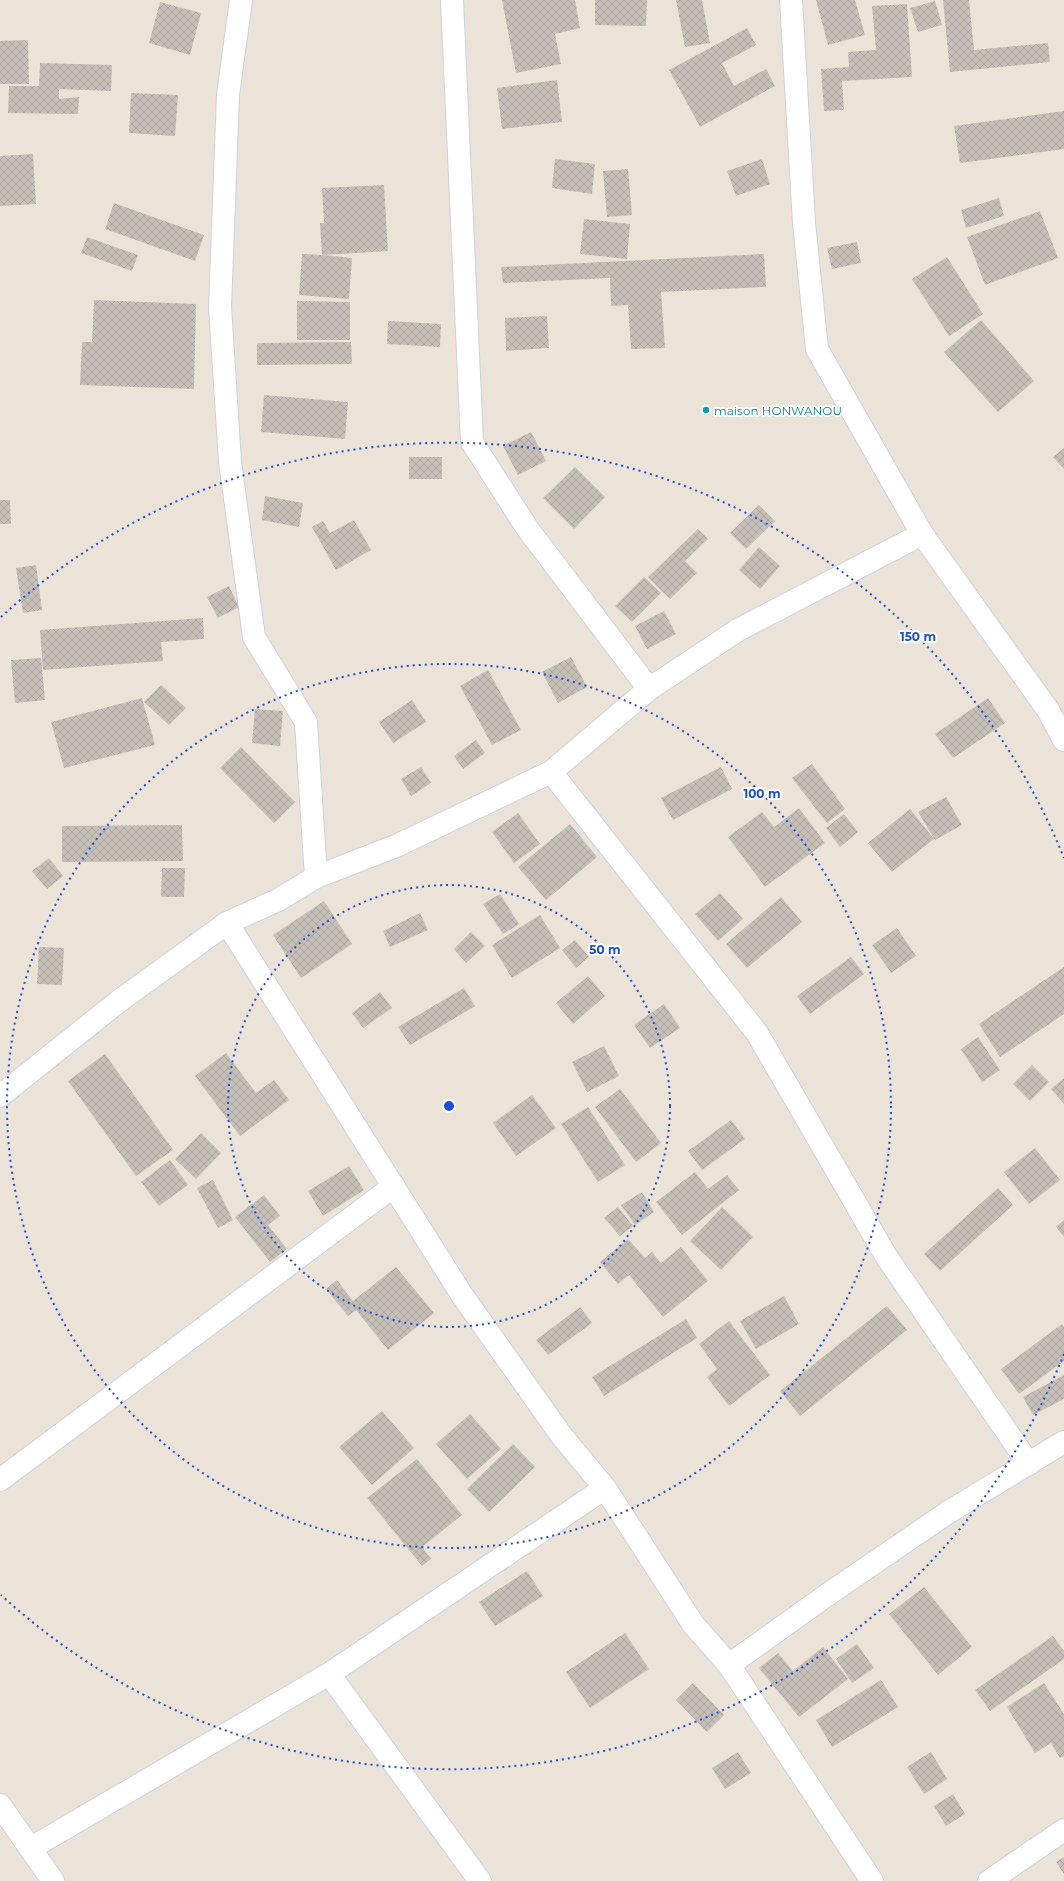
<svg xmlns="http://www.w3.org/2000/svg" width="1064" height="1881" viewBox="0 0 1064 1881" font-family="Montserrat,sans-serif">
<style>
.building{fill:url(#building-cross-hatch)}
.lines{fill:none;stroke-linecap:round;stroke-linejoin:round}
.minor-casing{stroke:#ced1e1;stroke-width:24}
.minor{stroke:#fff;stroke-width:22}
.ring{fill:none;stroke:#1d4ed8;stroke-width:2;stroke-dasharray:2 4}
.culture-dot{fill:#0f9aa8;stroke:#fff;stroke-width:1.5}
.labels{text-anchor:middle;dominant-baseline:central;stroke-width:4;stroke-linejoin:round;paint-order:stroke}
.culture-label{font-size:12px;fill:#0d838f;stroke:#fff;text-anchor:start}
.centre{fill:#1d4ed8;stroke:#fff;stroke-width:2}
.ring-label{font-size:12px;text-anchor:middle;font-weight:bold;fill:#1d4ed8;stroke:#fff;stroke-width:4;stroke-linejoin:round;paint-order:stroke}
</style>
<defs>
<pattern id="building-cross-hatch" width="8" height="8" patternUnits="userSpaceOnUse"><rect width="8" height="8" fill="#c6c0b8"/><path d="M0 0l8 8M0 8l8-8" fill="none" stroke="#aaa59e"/></pattern>
</defs>
<rect width="100%" height="100%" fill="#ebe3d8"/>
<g class="building">
<path d="M 502,0 L 575,0 L 580,28 L 555,34 L 561,64 L 516,73 Z"/>
<path d="M 595,0 L 647,0 L 646,26 L 595,25 Z"/>
<path d="M 676,0 L 702,0 L 710,43 L 685,47 Z"/>
<path d="M 816,0 L 855,0 L 865,35 L 828,45 Z"/>
<path d="M 943,0 L 969,0 L 974,50 L 1048,43 L 1050,62 L 950,72 Z"/>
<path d="M 935,1 L 942,25 L 918,32 L 910,8 Z"/>
<path d="M 160,2 L 201,13 L 190,55 L 149,43 Z"/>
<path d="M 907,4 L 912,77 L 842,81 L 844,110 L 824,111 L 821,69 L 849,67 L 848,52 L 876,50 L 872,6 Z"/>
<path d="M 747,28 L 756,45 L 722,63 L 734,86 L 766,69 L 775,86 L 700,127 L 669,70 Z"/>
<path d="M 28,40 L 29,84 L 0,84 L 0,41 Z"/>
<path d="M 40,63 L 112,65 L 111,91 L 59,89 L 59,99 L 79,97 L 78,114 L 8,113 L 9,86 L 39,86 Z"/>
<path d="M 557,80 L 562,122 L 502,129 L 497,88 Z"/>
<path d="M 131,93 L 178,95 L 175,136 L 129,133 Z"/>
<path d="M 1064,111 L 1064,149 L 960,163 L 954,126 Z"/>
<path d="M 33,154 L 36,204 L 0,206 L 0,156 Z"/>
<path d="M 555,159 L 595,164 L 592,194 L 552,188 Z"/>
<path d="M 762,159 L 770,184 L 736,196 L 727,171 Z"/>
<path d="M 628,169 L 632,215 L 607,217 L 603,171 Z"/>
<path d="M 384,185 L 388,251 L 323,255 L 352,258 L 349,299 L 299,295 L 302,254 L 322,255 L 320,223 L 324,223 L 322,188 Z"/>
<path d="M 999,198 L 1004,216 L 966,228 L 961,210 Z"/>
<path d="M 114,203 L 204,235 L 195,261 L 105,229 Z"/>
<path d="M 1040,211 L 1058,258 L 985,285 L 967,237 Z"/>
<path d="M 584,219 L 630,224 L 627,259 L 580,254 Z"/>
<path d="M 87,237 L 138,255 L 132,271 L 81,253 Z"/>
<path d="M 857,242 L 861,263 L 832,269 L 827,248 Z"/>
<path d="M 764,254 L 766,287 L 661,292 L 665,348 L 631,349 L 628,305 L 611,306 L 610,278 L 503,283 L 501,267 Z"/>
<path d="M 947,257 L 983,314 L 949,336 L 912,279 Z"/>
<path d="M 94,300 L 196,304 L 194,389 L 80,385 L 82,342 L 92,342 Z"/>
<path d="M 297,301 L 350,302 L 350,340 L 297,340 Z"/>
<path d="M 547,316 L 549,348 L 506,351 L 505,318 Z"/>
<path d="M 981,320 L 1034,381 L 998,412 L 944,352 Z"/>
<path d="M 388,321 L 441,324 L 440,347 L 387,344 Z"/>
<path d="M 351,342 L 352,364 L 257,365 L 257,343 Z"/>
<path d="M 264,395 L 348,402 L 345,439 L 261,432 Z"/>
<path d="M 531,432 L 546,461 L 518,475 L 503,446 Z"/>
<path d="M 1064,448 L 1064,469 L 1053,457 Z"/>
<rect x="409" y="457" width="33" height="22"/>
<path d="M 575,467 L 605,497 L 574,529 L 543,498 Z"/>
<path d="M 265,496 L 303,503 L 299,527 L 262,520 Z"/>
<path d="M 0,500 L 10,500 L 11,524 L 0,524 Z"/>
<path d="M 759,505 L 775,521 L 746,549 L 730,533 Z"/>
<path d="M 354,520 L 371,550 L 336,570 L 312,527 L 323,521 L 330,533 Z"/>
<path d="M 698,529 L 708,539 L 685,561 L 697,573 L 670,599 L 648,577 Z"/>
<path d="M 759,547 L 780,566 L 760,589 L 739,570 Z"/>
<path d="M 36,565 L 42,610 L 23,613 L 16,568 Z"/>
<path d="M 644,577 L 661,593 L 632,622 L 615,606 Z"/>
<path d="M 229,586 L 239,607 L 218,618 L 207,597 Z"/>
<path d="M 664,611 L 676,634 L 647,649 L 635,626 Z"/>
<path d="M 203,618 L 204,639 L 161,642 L 163,661 L 43,670 L 40,630 Z"/>
<path d="M 571,657 L 587,687 L 558,703 L 542,672 Z"/>
<path d="M 41,658 L 45,700 L 15,703 L 11,660 Z"/>
<path d="M 488,670 L 521,730 L 492,745 L 460,686 Z"/>
<path d="M 161,685 L 186,708 L 169,725 L 144,702 Z"/>
<path d="M 142,698 L 155,745 L 64,768 L 51,722 Z"/>
<path d="M 988,698 L 1005,723 L 953,758 L 935,734 Z"/>
<path d="M 412,700 L 426,722 L 393,743 L 379,722 Z"/>
<path d="M 255,709 L 283,711 L 280,746 L 252,743 Z"/>
<path d="M 476,740 L 485,753 L 463,769 L 454,756 Z"/>
<path d="M 241,747 L 295,802 L 274,823 L 220,768 Z"/>
<path d="M 812,764 L 845,809 L 827,823 L 792,778 Z"/>
<path d="M 421,767 L 431,783 L 411,796 L 401,779 Z"/>
<path d="M 721,767 L 732,789 L 673,820 L 661,798 Z"/>
<path d="M 946,797 L 962,825 L 935,840 L 918,812 Z"/>
<path d="M 799,808 L 825,843 L 765,887 L 728,837 L 762,812 L 774,827 Z"/>
<path d="M 910,809 L 934,839 L 892,872 L 868,843 Z"/>
<path d="M 518,813 L 540,844 L 514,863 L 492,832 Z"/>
<path d="M 844,814 L 858,832 L 840,847 L 826,828 Z"/>
<path d="M 570,824 L 597,857 L 546,900 L 518,867 Z"/>
<path d="M 182,825 L 183,861 L 62,862 L 62,826 Z"/>
<path d="M 49,858 L 63,876 L 47,889 L 32,871 Z"/>
<path d="M 162,868 L 185,868 L 184,897 L 161,897 Z"/>
<path d="M 720,893 L 743,919 L 718,941 L 695,914 Z"/>
<path d="M 500,894 L 519,924 L 503,934 L 483,904 Z"/>
<path d="M 781,897 L 802,922 L 747,968 L 726,944 Z"/>
<path d="M 324,901 L 352,944 L 301,978 L 273,935 Z"/>
<path d="M 420,913 L 428,930 L 390,947 L 383,931 Z"/>
<path d="M 540,915 L 560,948 L 512,978 L 492,945 Z"/>
<path d="M 897,928 L 916,956 L 891,973 L 872,945 Z"/>
<path d="M 471,932 L 485,946 L 466,963 L 454,949 Z"/>
<path d="M 575,940 L 589,957 L 576,968 L 562,950 Z"/>
<path d="M 39,947 L 64,948 L 62,985 L 37,984 Z"/>
<path d="M 851,957 L 864,974 L 810,1014 L 797,996 Z"/>
<path d="M 1064,967 L 1064,1014 L 1000,1057 L 979,1024 Z"/>
<path d="M 588,976 L 605,996 L 573,1024 L 556,1003 Z"/>
<path d="M 464,988 L 475,1006 L 410,1045 L 398,1027 Z"/>
<path d="M 380,992 L 392,1008 L 363,1028 L 352,1013 Z"/>
<path d="M 664,1004 L 680,1028 L 650,1048 L 634,1025 Z"/>
<path d="M 978,1037 L 1000,1070 L 982,1082 L 961,1049 Z"/>
<path d="M 604,1046 L 619,1076 L 587,1092 L 572,1062 Z"/>
<path d="M 226,1053 L 256,1093 L 274,1080 L 289,1100 L 240,1136 L 195,1076 Z"/>
<path d="M 105,1054 L 173,1150 L 136,1176 L 68,1081 Z"/>
<path d="M 1032,1065 L 1049,1082 L 1030,1101 L 1013,1084 Z"/>
<path d="M 1064,1078 L 1064,1104 L 1051,1089 Z"/>
<path d="M 620,1089 L 661,1143 L 636,1162 L 595,1107 Z"/>
<path d="M 532,1095 L 556,1128 L 516,1156 L 493,1123 Z"/>
<path d="M 588,1107 L 625,1165 L 598,1182 L 561,1124 Z"/>
<path d="M 731,1120 L 745,1139 L 702,1170 L 688,1151 Z"/>
<path d="M 201,1133 L 221,1153 L 196,1179 L 175,1159 Z"/>
<path d="M 1035,1148 L 1060,1180 L 1029,1204 L 1004,1172 Z"/>
<path d="M 170,1160 L 188,1185 L 159,1206 L 141,1182 Z"/>
<path d="M 349,1166 L 364,1190 L 323,1216 L 308,1191 Z"/>
<path d="M 695,1172 L 708,1189 L 727,1175 L 739,1190 L 682,1235 L 656,1202 Z"/>
<path d="M 213,1180 L 233,1220 L 218,1228 L 197,1188 Z"/>
<path d="M 998,1188 L 1013,1205 L 940,1271 L 924,1254 Z"/>
<path d="M 642,1192 L 654,1212 L 635,1225 L 621,1205 Z"/>
<path d="M 264,1195 L 280,1216 L 268,1225 L 287,1249 L 270,1262 L 235,1217 Z"/>
<path d="M 618,1207 L 633,1226 L 620,1236 L 604,1218 Z"/>
<path d="M 722,1207 L 753,1237 L 721,1270 L 690,1241 Z"/>
<path d="M 1064,1220 L 1064,1237 L 1056,1227 Z"/>
<path d="M 628,1239 L 645,1258 L 652,1252 L 661,1263 L 681,1247 L 708,1281 L 663,1317 L 629,1275 L 618,1284 L 600,1262 Z"/>
<path d="M 396,1267 L 434,1313 L 388,1350 L 356,1310 L 348,1316 L 326,1289 L 337,1280 L 353,1301 Z"/>
<path d="M 784,1296 L 799,1324 L 756,1349 L 740,1321 Z"/>
<path d="M 887,1306 L 907,1330 L 800,1416 L 780,1391 Z"/>
<path d="M 580,1307 L 592,1323 L 548,1355 L 536,1340 Z"/>
<path d="M 686,1319 L 697,1338 L 604,1396 L 592,1377 Z"/>
<path d="M 729,1321 L 770,1375 L 729,1406 L 707,1377 L 717,1369 L 699,1344 Z"/>
<path d="M 1062,1324 L 1064,1327 L 1064,1361 L 1019,1394 L 1001,1369 Z"/>
<path d="M 1064,1375 L 1064,1399 L 1033,1415 L 1023,1397 Z"/>
<path d="M 382,1411 L 414,1448 L 372,1485 L 339,1447 Z"/>
<path d="M 470,1414 L 501,1449 L 467,1479 L 436,1444 Z"/>
<path d="M 513,1444 L 535,1467 L 489,1512 L 467,1489 Z"/>
<path d="M 417,1459 L 462,1515 L 422,1547 L 431,1559 L 422,1566 L 367,1498 Z"/>
<path d="M 527,1571 L 543,1596 L 495,1626 L 479,1602 Z"/>
<path d="M 924,1587 L 972,1647 L 938,1675 L 889,1614 Z"/>
<path d="M 625,1633 L 649,1669 L 590,1708 L 566,1672 Z"/>
<path d="M 1053,1636 L 1064,1651 L 1064,1659 L 990,1711 L 975,1690 Z"/>
<path d="M 857,1644 L 874,1668 L 852,1683 L 836,1659 Z"/>
<path d="M 823,1647 L 848,1679 L 799,1717 L 759,1668 L 778,1653 L 793,1671 Z"/>
<path d="M 881,1680 L 898,1707 L 832,1747 L 816,1720 Z"/>
<path d="M 693,1683 L 724,1715 L 707,1732 L 676,1700 Z"/>
<path d="M 1044,1683 L 1064,1714 L 1064,1756 L 1060,1758 L 1051,1743 L 1035,1753 L 1007,1707 Z"/>
<path d="M 738,1752 L 751,1773 L 725,1789 L 712,1768 Z"/>
<path d="M 931,1752 L 947,1779 L 924,1794 L 907,1767 Z"/>
<path d="M 953,1794 L 965,1814 L 946,1826 L 934,1806 Z"/>
<path d="M 1064,1857 L 1064,1874 L 1056,1862 Z"/>
</g>
<g class="lines">
<g class="minor-casing">
<g id="minor">
<path d="M 241,0 L 228,95 L 220,307 L 230,462 L 254,637 L 306,722 L 316,877"/>
<path d="M 452,0 L 472,442 L 527,528 L 649,689"/>
<path d="M 791,0 L 804,223 L 817,349 L 922,534"/>
<path d="M 551,772 L 757,1033 L 886,1256 L 1029,1464"/>
<path d="M 227,923 L 462,1295 L 561,1435 L 605,1488 L 693,1624 L 729,1665 L 872,1881"/>
<path d="M 0,1096 L 119,1001 L 227,923 L 278,900 L 316,877 L 396,846 L 551,772 L 649,689 L 738,630 L 922,534 L 1048,710 L 1064,740"/>
<path d="M 0,1480 L 394,1186"/>
<path d="M 729,1665 L 827,1595 L 947,1513 L 1064,1442"/>
<path d="M 329,1674 L 480,1881"/>
<path d="M 0,1805 L 53,1881"/>
<path d="M 31,1848 L 329,1674 L 605,1488"/>
<path d="M 989,1881 L 1064,1830"/>
</g>
</g>
<use href="#minor" class="minor"/>
</g>
<g class="ring">
<circle cx="449" cy="1106" r="221"/>
<circle cx="449" cy="1106" r="442"/>
<path d="M1064 1354A663 663 0 0 1 1 1595M1 617A663 663 0 0 1 1064 858"/>
</g>
<circle class="culture-dot" cx="706" cy="410" r="4"/>
<g class="labels">
<g class="culture-label">
<text x="714" y="410">maison HONWANOU</text>
</g>
</g>
<circle cx="449" cy="1106" r="6" class="centre"/>
<g class="ring-label">
<text x="918" y="641">150 m</text>
<text x="762" y="798">100 m</text>
<text x="605" y="954">50 m</text>
</g>
</svg>
